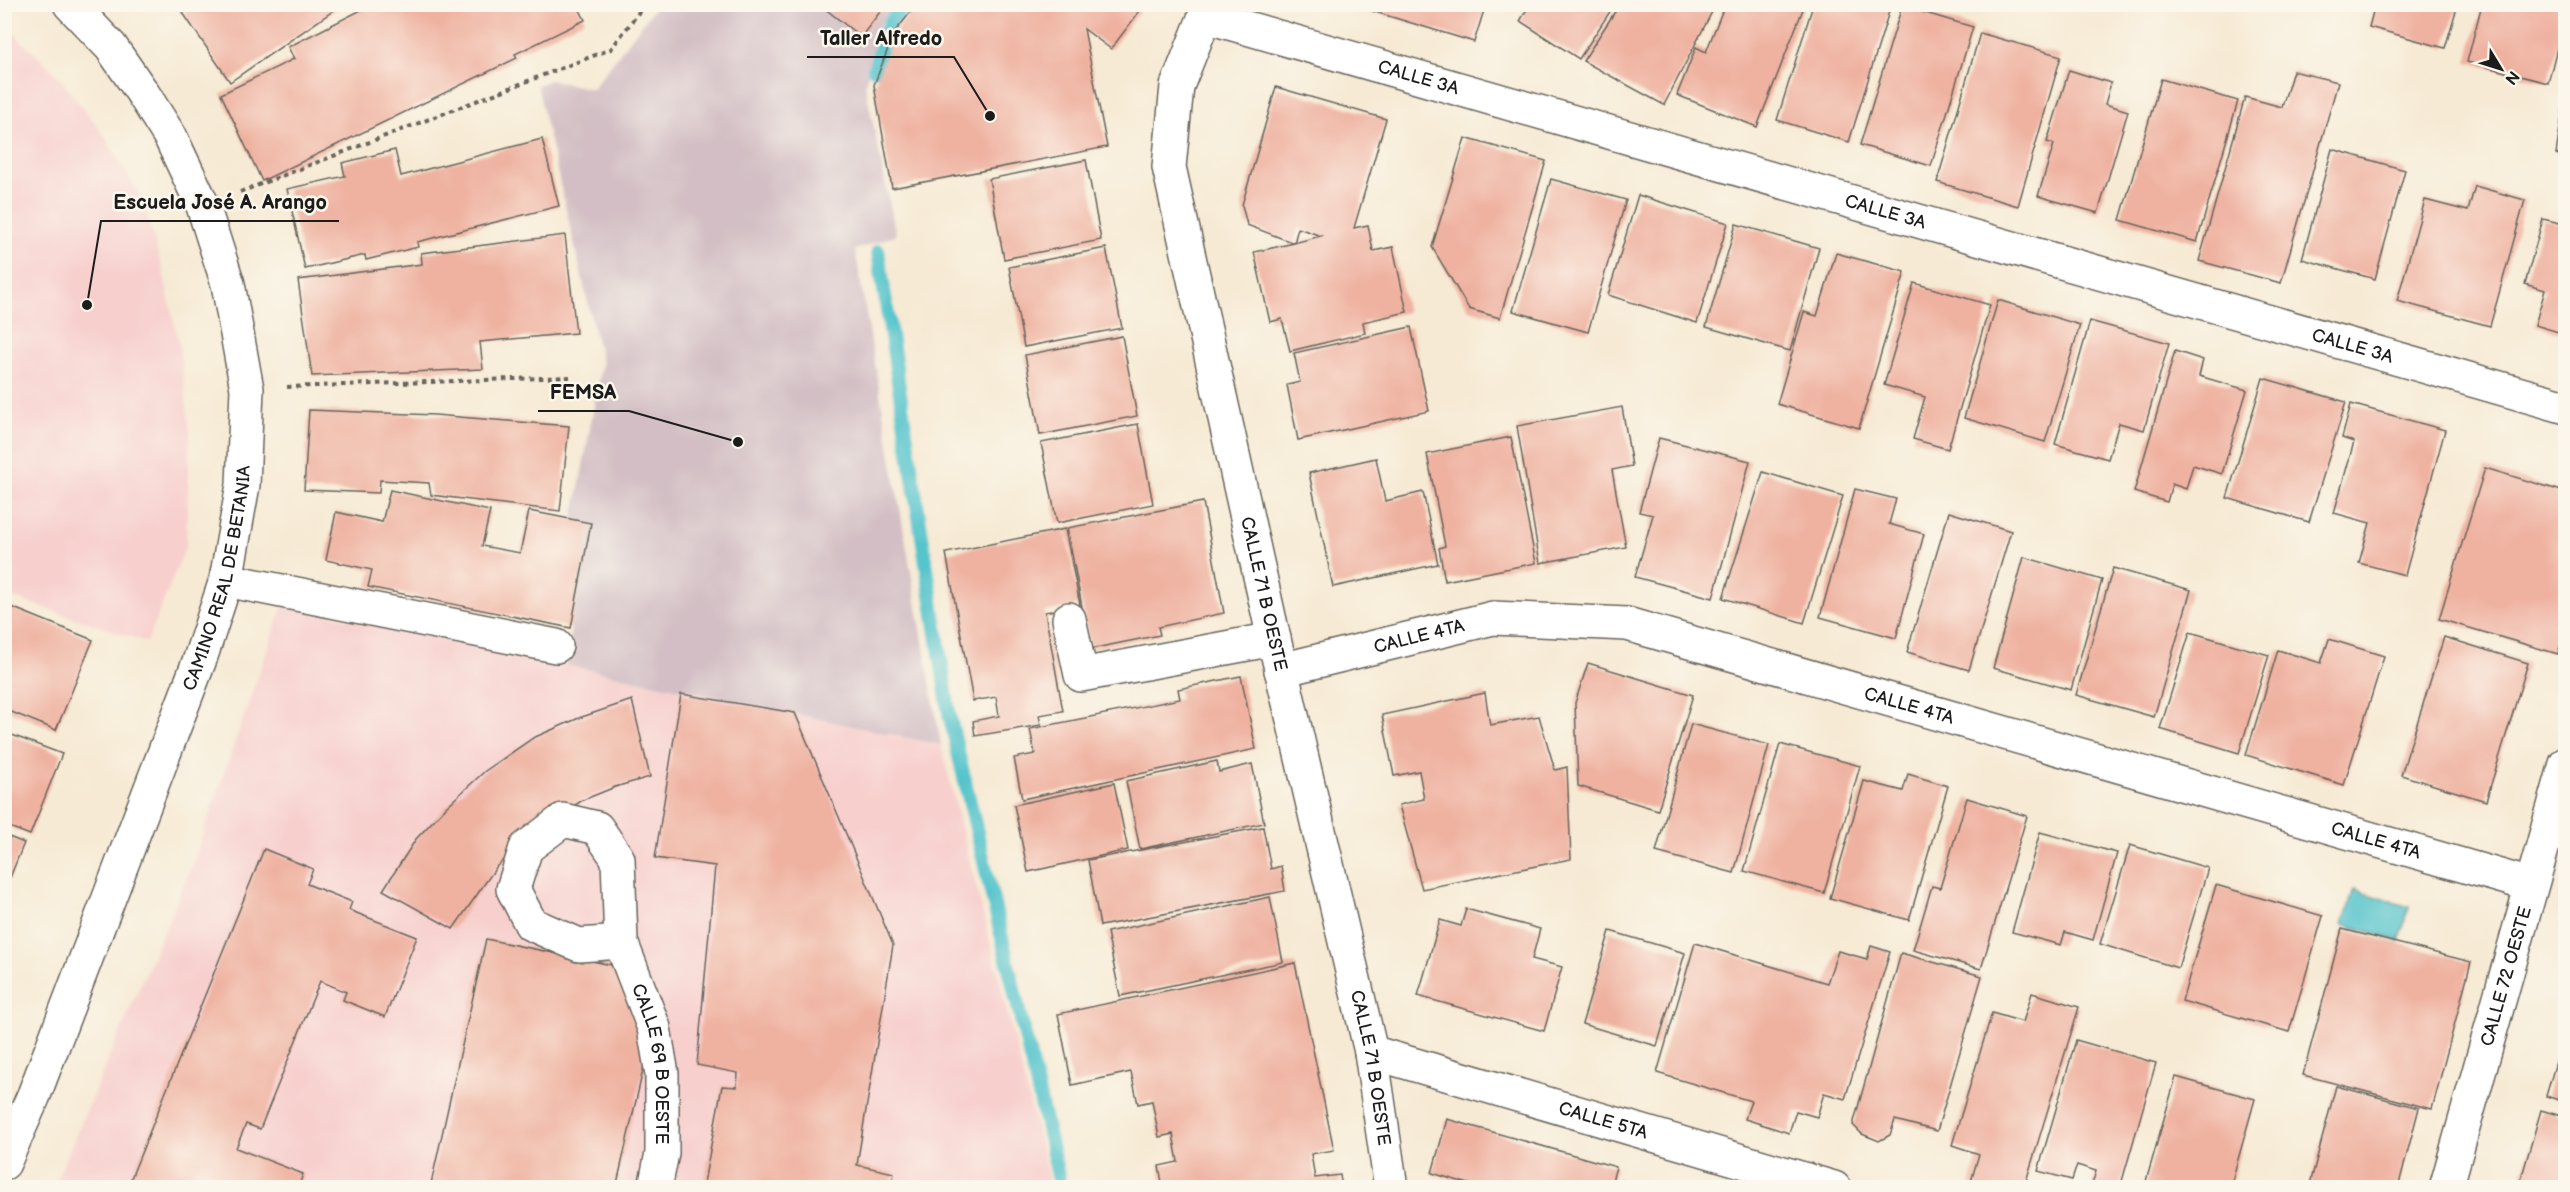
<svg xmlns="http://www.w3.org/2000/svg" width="2570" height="1192" viewBox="0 0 2570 1192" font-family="'Balsamiq Sans',sans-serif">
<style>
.built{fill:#f7d0ce}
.industrial{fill:#d2bec4}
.water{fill:#56c4cc;stroke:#397074;stroke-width:1.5}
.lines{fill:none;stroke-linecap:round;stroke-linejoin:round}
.stream{stroke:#56c4cc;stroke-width:14}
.building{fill:#efb2a1;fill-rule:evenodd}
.minor-casing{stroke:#68645c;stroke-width:36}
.path{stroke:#68645c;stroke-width:4;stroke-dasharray:4.5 4.5;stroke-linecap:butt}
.minor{stroke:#fff;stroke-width:33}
.labels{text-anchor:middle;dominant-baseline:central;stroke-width:5;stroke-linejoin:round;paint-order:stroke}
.street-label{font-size:18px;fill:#1c1c1c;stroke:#fbf7ec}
.leader{fill:none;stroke:#1c1c1c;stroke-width:2}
.callout-dot{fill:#1c1c1c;stroke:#fbf7ec;stroke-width:2}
.callout-label{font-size:20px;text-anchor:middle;font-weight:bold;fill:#1c1c1c;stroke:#fbf7ec;stroke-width:5;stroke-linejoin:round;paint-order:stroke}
</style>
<rect width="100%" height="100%" fill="#fbf7ec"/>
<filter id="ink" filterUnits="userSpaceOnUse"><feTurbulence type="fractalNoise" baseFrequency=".0167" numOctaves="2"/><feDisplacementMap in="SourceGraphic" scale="12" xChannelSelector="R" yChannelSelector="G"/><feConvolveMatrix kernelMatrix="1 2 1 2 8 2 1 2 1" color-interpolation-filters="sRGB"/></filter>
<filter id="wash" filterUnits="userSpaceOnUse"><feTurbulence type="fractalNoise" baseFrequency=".008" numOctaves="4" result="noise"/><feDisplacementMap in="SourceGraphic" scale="24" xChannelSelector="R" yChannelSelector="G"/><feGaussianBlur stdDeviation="1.35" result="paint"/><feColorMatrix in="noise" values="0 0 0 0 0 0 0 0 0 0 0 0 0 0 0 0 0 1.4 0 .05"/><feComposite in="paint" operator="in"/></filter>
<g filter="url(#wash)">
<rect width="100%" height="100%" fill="#f6ead4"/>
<g class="built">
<path d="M 5,25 L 58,76 L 105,137 L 142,199 L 162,267 L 179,344 L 190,432 L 186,546 L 147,642 L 5,595 Z"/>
<path d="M 283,605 L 941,745 L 1051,1187 L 53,1188 L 192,865 Z"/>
</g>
<path class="industrial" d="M 657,5 L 896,5 L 881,23 L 865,85 L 896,235 L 855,250 L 941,745 L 566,665 L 571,628 L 591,524 L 573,520 L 602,363 L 537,85 L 551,80 L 592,89 Z"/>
<path class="water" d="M 2354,890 L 2409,907 L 2399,941 L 2343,924 Z"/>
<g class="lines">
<g class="stream">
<path d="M 874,69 L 889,24 L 905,4"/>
<path d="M 878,251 L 950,718 L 1061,1188"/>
</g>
</g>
<g id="blocks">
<g class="building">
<path d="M 195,4 L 343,4 L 230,82 L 183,13 Z"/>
<path d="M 373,4 L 577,4 L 585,20 L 515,54 L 517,58 L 262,181 L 221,94 L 294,59 L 288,47 Z"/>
<path d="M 819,4 L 886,4 L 861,37 Z"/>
<path d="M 917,4 L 1145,4 L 1111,49 L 1084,29 L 1107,147 L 892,188 L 874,85 L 894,33 Z"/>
<path d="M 1349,4 L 1486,4 L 1474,42 Z"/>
<path d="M 1530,4 L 1615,4 L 1579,59 L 1520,21 Z"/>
<path d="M 1620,4 L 1716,4 L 1664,105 L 1583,61 Z"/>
<path d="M 1725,4 L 1805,4 L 1757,127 L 1677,95 L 1696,47 L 1706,52 Z"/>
<path d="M 2375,4 L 2458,4 L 2445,48 L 2369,27 Z"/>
<path d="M 2482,4 L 2565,4 L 2565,17 L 2548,83 L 2467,62 Z"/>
<path d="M 1813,5 L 1891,5 L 1849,142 L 1777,120 Z"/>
<path d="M 1902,6 L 1973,27 L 1931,166 L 1860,145 Z"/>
<path d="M 1980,33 L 2061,56 L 2018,206 L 1937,182 Z"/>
<path d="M 2069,70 L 2111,83 L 2105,104 L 2128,111 L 2098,213 L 2038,196 L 2054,144 L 2047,142 Z"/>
<path d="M 2293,71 L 2338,82 L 2281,283 L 2199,261 L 2245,97 L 2282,107 Z"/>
<path d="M 2161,79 L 2238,101 L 2197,242 L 2120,220 Z"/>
<path d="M 1276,87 L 1386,119 L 1354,228 L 1368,225 L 1373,251 L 1393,247 L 1407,312 L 1363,322 L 1365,333 L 1290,351 L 1282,319 L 1270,322 L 1254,252 L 1294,243 L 1247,225 L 1242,205 ZM 1298,228 L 1321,236 L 1294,243 Z"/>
<path d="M 2564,102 L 2565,102 L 2565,157 L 2556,154 Z"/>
<path d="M 1465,138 L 1546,161 L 1500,318 L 1469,309 L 1432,247 Z"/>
<path d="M 542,139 L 559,206 L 417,242 L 418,247 L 366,260 L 365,255 L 305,269 L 287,189 L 345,176 L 342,163 L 395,150 L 401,176 Z"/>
<path d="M 2332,149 L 2405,170 L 2375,279 L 2302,259 Z"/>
<path d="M 1086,160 L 1101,240 L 1004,259 L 989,179 Z"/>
<path d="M 1551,179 L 1626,200 L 1588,332 L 1513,311 Z"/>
<path d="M 2475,186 L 2525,200 L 2490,326 L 2397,301 L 2425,200 L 2468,211 Z"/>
<path d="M 1638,195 L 1728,223 L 1697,323 L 1608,295 Z"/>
<path d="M 2543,219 L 2564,224 L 2565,220 L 2565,334 L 2535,325 L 2545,290 L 2525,284 Z"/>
<path d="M 1736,224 L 1819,248 L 1790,351 L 1706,327 Z"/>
<path d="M 565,235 L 576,333 L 480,342 L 483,369 L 312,376 L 298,280 L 422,264 L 421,253 Z"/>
<path d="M 1106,248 L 1122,328 L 1024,347 L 1009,267 Z"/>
<path d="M 1836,253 L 1905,272 L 1859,428 L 1777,404 L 1804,312 L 1817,316 Z"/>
<path d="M 1914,283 L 1990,305 L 1948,449 L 1913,439 L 1925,397 L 1884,385 Z"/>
<path d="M 1998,300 L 2080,325 L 2045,442 L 1964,418 Z"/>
<path d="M 2090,321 L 2169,343 L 2144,430 L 2119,423 L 2108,459 L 2055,444 Z"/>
<path d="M 1411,327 L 1429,411 L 1298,440 L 1287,385 L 1300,382 L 1294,353 Z"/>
<path d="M 1122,336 L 1137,416 L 1040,435 L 1025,355 Z"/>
<path d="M 2175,351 L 2203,360 L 2199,376 L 2247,390 L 2222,474 L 2193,465 L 2186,489 L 2172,484 L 2167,502 L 2134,492 Z"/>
<path d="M 2263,378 L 2346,402 L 2309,522 L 2227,498 Z"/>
<path d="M 2351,404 L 2445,430 L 2405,575 L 2359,563 L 2370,523 L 2334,513 L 2354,442 L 2342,438 Z"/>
<path d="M 1622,407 L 1632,466 L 1612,470 L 1626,547 L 1540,563 L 1517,426 Z"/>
<path d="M 309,410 L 435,415 L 569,426 L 560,511 L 431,495 L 429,483 L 380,480 L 379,493 L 304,490 Z"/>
<path d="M 1138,424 L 1153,504 L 1057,523 L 1041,443 Z"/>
<path d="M 1511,437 L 1536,563 L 1445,581 L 1439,548 L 1445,546 L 1427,454 Z"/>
<path d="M 1659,438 L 1750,461 L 1713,598 L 1635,577 L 1653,515 L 1639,512 Z"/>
<path d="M 1376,458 L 1385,501 L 1423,492 L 1438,564 L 1333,587 L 1309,473 Z"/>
<path d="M 2485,468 L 2565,492 L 2565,630 L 2558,654 L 2439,619 Z"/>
<path d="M 1763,472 L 1843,496 L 1804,623 L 1723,598 Z"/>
<path d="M 1855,489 L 1896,499 L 1889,524 L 1924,534 L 1896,638 L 1820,617 Z"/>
<path d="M 390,490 L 490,511 L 482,546 L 520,553 L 529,511 L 591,523 L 571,628 L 368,587 L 372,570 L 326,560 L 336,512 L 382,522 Z"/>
<path d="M 1203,502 L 1224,613 L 1158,627 L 1160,635 L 1090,649 L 1067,528 Z"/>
<path d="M 1949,512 L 2011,531 L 1969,670 L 1907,652 Z"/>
<path d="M 1065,529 L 1080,605 L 1045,612 L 1063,711 L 1039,715 L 1041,725 L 975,736 L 973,721 L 999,716 L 996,697 L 973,701 L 946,553 Z"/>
<path d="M 2024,557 L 2102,580 L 2071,690 L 1993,668 Z"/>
<path d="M 2113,568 L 2191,590 L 2154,717 L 2076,695 Z"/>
<path d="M 4,604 L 93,640 L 56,730 L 4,709 Z"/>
<path d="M 2190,632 L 2269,655 L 2239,753 L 2160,729 Z"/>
<path d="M 2444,637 L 2528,663 L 2486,801 L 2401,775 Z"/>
<path d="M 2329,639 L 2384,656 L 2344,785 L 2246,755 L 2278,650 L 2321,663 Z"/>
<path d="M 1588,663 L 1693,695 L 1658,810 L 1578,786 L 1575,703 Z"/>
<path d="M 1241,676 L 1256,749 L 1022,799 L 1014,758 L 1035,754 L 1030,729 L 1180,699 L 1178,689 Z"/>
<path d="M 1485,693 L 1490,725 L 1539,716 L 1555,770 L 1567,767 L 1571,859 L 1422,889 L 1399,805 L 1424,799 L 1419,771 L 1394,776 L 1382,715 Z"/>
<path d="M 681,694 L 795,713 L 893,945 L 857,1165 L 894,1173 L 891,1188 L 703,1188 L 722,1086 L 737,1087 L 738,1073 L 697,1065 L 715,866 L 655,858 Z"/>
<path d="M 632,700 L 650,777 L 615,787 L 583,800 L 556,817 L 497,866 L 453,929 L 383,890 L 416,839 L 446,807 L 485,771 L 533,738 L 579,718 Z"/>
<path d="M 1691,724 L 1769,745 L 1734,873 L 1656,852 Z"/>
<path d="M 4,732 L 62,754 L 30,835 L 4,825 Z"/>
<path d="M 1780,744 L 1860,766 L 1824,893 L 1744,871 Z"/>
<path d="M 1217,761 L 1219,772 L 1252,764 L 1264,823 L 1140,849 L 1126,781 Z"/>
<path d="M 1908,774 L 1948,786 L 1909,920 L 1830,898 L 1864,781 L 1903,791 Z"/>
<path d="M 1114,783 L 1128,850 L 1028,872 L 1014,805 Z"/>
<path d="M 1967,798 L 2027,816 L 1981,969 L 1913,950 L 1932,886 L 1940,888 Z"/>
<path d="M 1263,827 L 1271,869 L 1281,866 L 1285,891 L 1100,926 L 1088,860 Z"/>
<path d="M 2040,832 L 2117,853 L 2093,940 L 2065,932 L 2061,945 L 2012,932 Z"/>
<path d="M 4,835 L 24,843 L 9,880 L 4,878 Z"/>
<path d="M 2130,845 L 2208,868 L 2178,968 L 2100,944 Z"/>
<path d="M 264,849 L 313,869 L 307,884 L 352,902 L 349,910 L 417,937 L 385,1017 L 343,1000 L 346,992 L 320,981 L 260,1129 L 246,1124 L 236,1148 L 303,1174 L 298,1188 L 127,1188 Z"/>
<path d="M 2216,885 L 2323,916 L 2289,1032 L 2182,1001 Z"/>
<path d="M 1270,897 L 1283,962 L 1120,996 L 1107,932 Z"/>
<path d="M 1466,909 L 1540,929 L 1532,959 L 1562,967 L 1544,1031 L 1418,996 L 1440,920 L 1461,926 Z"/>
<path d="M 2342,929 L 2471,962 L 2432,1109 L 2303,1075 Z"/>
<path d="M 1610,931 L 1685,953 L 1657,1046 L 1582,1024 Z"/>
<path d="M 486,939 L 616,966 L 646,1057 L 616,1188 L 430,1188 Z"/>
<path d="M 1695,943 L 1827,983 L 1838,951 L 1867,959 L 1871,946 L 1890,952 L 1845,1099 L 1824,1093 L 1817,1117 L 1796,1111 L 1789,1133 L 1745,1119 L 1751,1101 L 1657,1073 Z"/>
<path d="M 1901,953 L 1982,976 L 1937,1131 L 1895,1120 L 1890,1135 L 1879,1141 L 1862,1134 L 1853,1125 Z"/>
<path d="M 1295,963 L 1334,1150 L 1311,1154 L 1315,1178 L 1340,1175 L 1342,1188 L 1163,1188 L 1159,1166 L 1178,1162 L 1173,1134 L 1159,1137 L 1152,1101 L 1138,1104 L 1131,1072 L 1072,1085 L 1058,1014 Z"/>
<path d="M 2032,993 L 2079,1007 L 2024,1188 L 1978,1188 L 1970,1185 L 1979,1154 L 1952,1145 L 1992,1013 L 2023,1022 Z"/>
<path d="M 2565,1031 L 2565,1102 L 2546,1096 Z"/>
<path d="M 2076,1040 L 2156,1063 L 2120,1188 L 2091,1188 L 2096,1171 L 2077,1165 L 2072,1180 L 2038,1171 Z"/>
<path d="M 2176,1077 L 2255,1099 L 2230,1188 L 2144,1188 Z"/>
<path d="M 2336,1086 L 2419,1108 L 2398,1188 L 2309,1188 Z"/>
<path d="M 2541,1110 L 2565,1117 L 2565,1188 L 2519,1186 Z"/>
<path d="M 1447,1119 L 1616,1167 L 1610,1188 L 1482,1188 L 1432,1173 Z"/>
<path d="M 1621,1180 L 1644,1187 L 1644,1188 L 1619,1188 Z"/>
</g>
</g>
</g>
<g filter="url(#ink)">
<use href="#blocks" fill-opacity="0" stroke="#68645c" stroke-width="1.5"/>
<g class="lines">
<g class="minor-casing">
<g id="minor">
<path id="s1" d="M 1212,4 L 1205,16 L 1177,86 L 1169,167 L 1274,639 L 1371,1052 L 1391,1188"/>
<path id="s2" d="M 1205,16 L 2566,407"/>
<path d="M 226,580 L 556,646"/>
<path d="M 1069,619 L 1081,675 L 1274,639"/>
<path id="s3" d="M 1281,670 L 1493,618 L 1627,624 L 2531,885"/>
<path id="s4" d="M 621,942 L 579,945 L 531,924 L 513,889 L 526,848 L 563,820 L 597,828 L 618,859 L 621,942 L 654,1028 L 662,1074 L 662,1153 L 655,1188"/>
<path id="s5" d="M 1371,1052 L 1834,1188"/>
<path id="s6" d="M 4,1163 L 34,1095 L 200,659 L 226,580 L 243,485 L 247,389 L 228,284 L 203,206 L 171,138 L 142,92 L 111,47 L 70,4"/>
<path id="s7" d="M 2446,1188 L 2566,764"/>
</g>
</g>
<g class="path">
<path d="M 240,192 L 611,49 L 645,4"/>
<path d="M 287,387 L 570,377"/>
</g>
<use href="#minor" class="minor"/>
</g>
</g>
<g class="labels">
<g class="street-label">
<text stroke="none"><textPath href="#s2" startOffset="222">CALLE 3A</textPath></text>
<text stroke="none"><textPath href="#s2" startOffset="708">CALLE 3A</textPath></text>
<text stroke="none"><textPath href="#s2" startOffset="1194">CALLE 3A</textPath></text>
<text stroke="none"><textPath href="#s6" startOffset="624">CAMINO REAL DE BETANIA</textPath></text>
<text stroke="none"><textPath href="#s1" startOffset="608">CALLE 71 B OESTE</textPath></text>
<text stroke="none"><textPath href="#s3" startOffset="142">CALLE 4TA</textPath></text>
<text stroke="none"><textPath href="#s3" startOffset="646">CALLE 4TA</textPath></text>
<text stroke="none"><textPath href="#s3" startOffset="1132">CALLE 4TA</textPath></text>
<text stroke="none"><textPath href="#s7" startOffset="220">CALLE 72 OESTE</textPath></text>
<text stroke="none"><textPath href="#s4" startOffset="506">CALLE 69 B OESTE</textPath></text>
<text stroke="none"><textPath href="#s1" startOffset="1094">CALLE 71 B OESTE</textPath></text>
<text stroke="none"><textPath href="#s5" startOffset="242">CALLE 5TA</textPath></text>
</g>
</g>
<path class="leader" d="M990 116L954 57H807M87 305L101 221H339M738 442L629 411H538"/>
<g class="callout-dot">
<circle cx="990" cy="116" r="6"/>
<circle cx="87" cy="305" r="6"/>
<circle cx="738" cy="442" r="6"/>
</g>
<g class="callout-label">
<text x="881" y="45">Taller Alfredo</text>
<text x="220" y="209">Escuela José A. Arango</text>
<text x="583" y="399">FEMSA</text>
</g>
<rect width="2570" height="1192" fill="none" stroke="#fbf7ec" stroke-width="24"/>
<g transform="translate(2501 69) rotate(128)" stroke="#fbf7ec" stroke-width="4.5" paint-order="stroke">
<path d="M0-4.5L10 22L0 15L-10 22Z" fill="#1c1c1c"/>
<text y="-9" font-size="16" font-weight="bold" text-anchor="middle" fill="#1c1c1c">N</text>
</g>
</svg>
